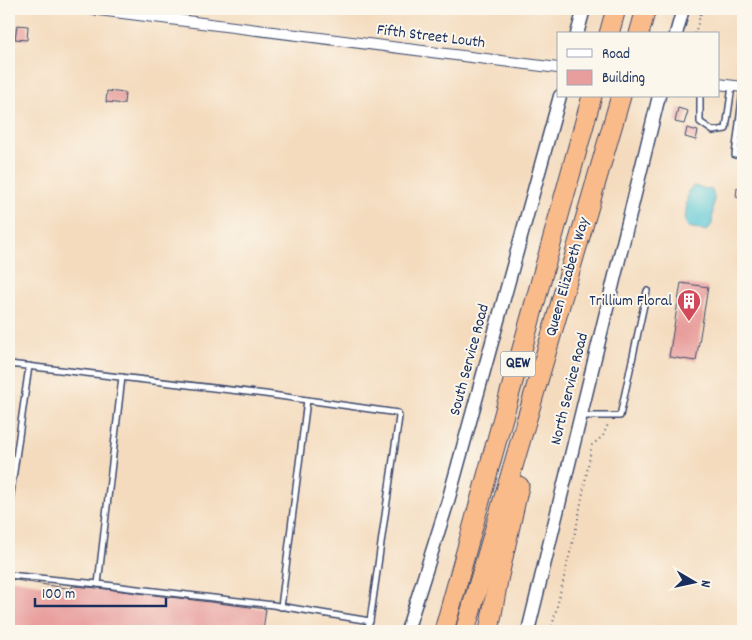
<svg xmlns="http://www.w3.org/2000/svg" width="752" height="640" viewBox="0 0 752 640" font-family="Dekko,sans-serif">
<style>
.water{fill:#5cc8d5;stroke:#3c7c9a}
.building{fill:#e89e9c}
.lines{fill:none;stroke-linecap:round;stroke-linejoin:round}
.service-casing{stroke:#3c496c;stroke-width:8}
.minor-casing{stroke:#3c496c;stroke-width:12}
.tertiary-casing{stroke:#3c496c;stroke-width:15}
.motorway-casing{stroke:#3c496c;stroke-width:21}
.path{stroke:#3c496c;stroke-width:2;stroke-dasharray:1 4;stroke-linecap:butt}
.service{stroke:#fff;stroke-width:5}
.minor{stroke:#fff;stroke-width:10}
.tertiary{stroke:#fff;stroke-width:12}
.motorway{stroke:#fabb8b;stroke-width:19}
.labels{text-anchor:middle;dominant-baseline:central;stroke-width:4;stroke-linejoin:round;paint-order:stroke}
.shield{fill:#fbf7ec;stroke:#5e6b89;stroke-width:1}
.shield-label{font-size:15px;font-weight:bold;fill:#1b2f5e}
.street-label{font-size:16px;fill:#1b2f5e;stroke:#fbf7ec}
.poi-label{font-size:16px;fill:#1b2f5e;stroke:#fbf7ec;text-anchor:end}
</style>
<rect width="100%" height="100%" fill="#fbf7ec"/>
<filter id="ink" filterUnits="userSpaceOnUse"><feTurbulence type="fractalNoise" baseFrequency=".02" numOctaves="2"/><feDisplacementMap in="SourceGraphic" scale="10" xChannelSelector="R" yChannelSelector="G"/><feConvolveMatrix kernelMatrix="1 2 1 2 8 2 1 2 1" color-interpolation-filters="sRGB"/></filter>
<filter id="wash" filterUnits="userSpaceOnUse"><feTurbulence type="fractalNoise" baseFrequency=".0096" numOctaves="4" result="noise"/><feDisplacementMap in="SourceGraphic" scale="20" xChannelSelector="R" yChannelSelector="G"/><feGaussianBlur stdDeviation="1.12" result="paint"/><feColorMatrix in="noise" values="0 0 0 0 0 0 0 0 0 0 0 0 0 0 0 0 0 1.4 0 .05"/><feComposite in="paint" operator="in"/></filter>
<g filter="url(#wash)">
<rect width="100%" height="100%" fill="#f4dbbe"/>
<path class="water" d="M 693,186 L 712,190 L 714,197 L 712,224 L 707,231 L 688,227 L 685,221 L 688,191 Z"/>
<g id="blocks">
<g class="building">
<path d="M 17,25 L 28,26 L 27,40 L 15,39 Z"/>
<path d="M 107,91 L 125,93 L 124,104 L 106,102 Z"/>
<path d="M 678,108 L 688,111 L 684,124 L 675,122 Z"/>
<path d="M 687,128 L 698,131 L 696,140 L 685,137 Z"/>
<path d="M 737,188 L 743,189 L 743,198 L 736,197 Z"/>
<path d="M 681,283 L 708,287 L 696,361 L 669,357 Z"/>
<path d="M 9,579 L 72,589 L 72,586 L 98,588 L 266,609 L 263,631 L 9,631 Z"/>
</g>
</g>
</g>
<g filter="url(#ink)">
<use href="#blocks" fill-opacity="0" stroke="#3c496c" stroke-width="1"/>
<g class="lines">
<g class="service-casing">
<g id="service">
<path d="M 700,96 L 700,122 L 713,131 L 726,129 L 732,86"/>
<path d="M 735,155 L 743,91"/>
<path d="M 9,364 L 265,394 L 398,413 L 399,417 L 370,621 L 366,631"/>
<path d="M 581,416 L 620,416 L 647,291"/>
<path d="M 9,507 L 29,366"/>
<path d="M 9,575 L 98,584 L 137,589 L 273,605 L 370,621"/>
<path d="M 98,584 L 122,377"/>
<path d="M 281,607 L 307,400"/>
</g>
</g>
<g class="minor-casing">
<g id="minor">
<path d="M 91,9 L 558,68"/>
<path d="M 718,84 L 743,87"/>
</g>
</g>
<g class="tertiary-casing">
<g id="tertiary">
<path d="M 577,34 L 584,9"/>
<path d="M 676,34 L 683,9"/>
<path d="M 407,631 L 448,501 L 560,96"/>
<path d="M 528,631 L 659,96"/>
</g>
</g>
<g class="motorway-casing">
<g id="motorway">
<path d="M 609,34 L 616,9"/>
<path d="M 639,34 L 646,9"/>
<path d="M 444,631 L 592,96"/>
<path d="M 465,631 L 621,96"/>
<path d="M 489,631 L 498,580 L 519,486"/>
</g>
</g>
<g class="path">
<path d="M 695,34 L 702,9"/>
<path d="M 551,631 L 577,524 L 592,445 L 603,436 L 609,422"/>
</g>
<use href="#service" class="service"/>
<use href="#minor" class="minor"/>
<use href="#tertiary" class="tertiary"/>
<use href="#motorway" class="motorway"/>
</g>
</g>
<defs>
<g id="building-pin" transform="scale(1.25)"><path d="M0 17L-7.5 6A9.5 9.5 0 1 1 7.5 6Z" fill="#d1495b" stroke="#fbf7ec"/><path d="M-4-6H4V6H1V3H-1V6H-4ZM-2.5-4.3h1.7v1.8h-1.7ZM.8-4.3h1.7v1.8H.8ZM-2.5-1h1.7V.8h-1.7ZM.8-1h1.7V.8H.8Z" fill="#fff"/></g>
</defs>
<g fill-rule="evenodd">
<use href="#building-pin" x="689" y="301"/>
</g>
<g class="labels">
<rect class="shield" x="500.5" y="351.5" width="35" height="25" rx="4"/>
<g class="shield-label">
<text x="518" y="364">QEW</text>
</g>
<g class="street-label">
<text transform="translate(431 37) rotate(7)">Fifth Street Louth</text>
<text transform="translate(568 277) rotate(-74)">Queen Elizabeth Way</text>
<text transform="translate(470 360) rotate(-75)">South Service Road</text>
<text transform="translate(570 389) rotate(-76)">North Service Road</text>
</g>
<g class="poi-label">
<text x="672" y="301">Trillium Floral</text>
</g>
</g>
<rect width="752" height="640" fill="none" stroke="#fbf7ec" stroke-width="30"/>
<rect x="557" y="32" width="162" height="65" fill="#fbf7ec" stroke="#a1a7b3"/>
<rect x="567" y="49" width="25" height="8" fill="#ffffff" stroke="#a1a7b3"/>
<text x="602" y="58" font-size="15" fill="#1b2f5e">Road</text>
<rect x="567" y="70" width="25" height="15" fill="#e89e9c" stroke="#a1a7b3"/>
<text x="602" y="82" font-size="15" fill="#1b2f5e">Building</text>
<g transform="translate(694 582) rotate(99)" stroke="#fbf7ec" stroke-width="4" paint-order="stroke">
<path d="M0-4L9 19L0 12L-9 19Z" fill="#1b2f5e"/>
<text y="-8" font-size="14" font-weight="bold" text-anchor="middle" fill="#1b2f5e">N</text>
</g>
<path d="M35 598v8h131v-8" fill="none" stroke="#1b2f5e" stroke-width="2.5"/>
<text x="42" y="598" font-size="15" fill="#1b2f5e" stroke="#fbf7ec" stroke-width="4" paint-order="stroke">100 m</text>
</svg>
